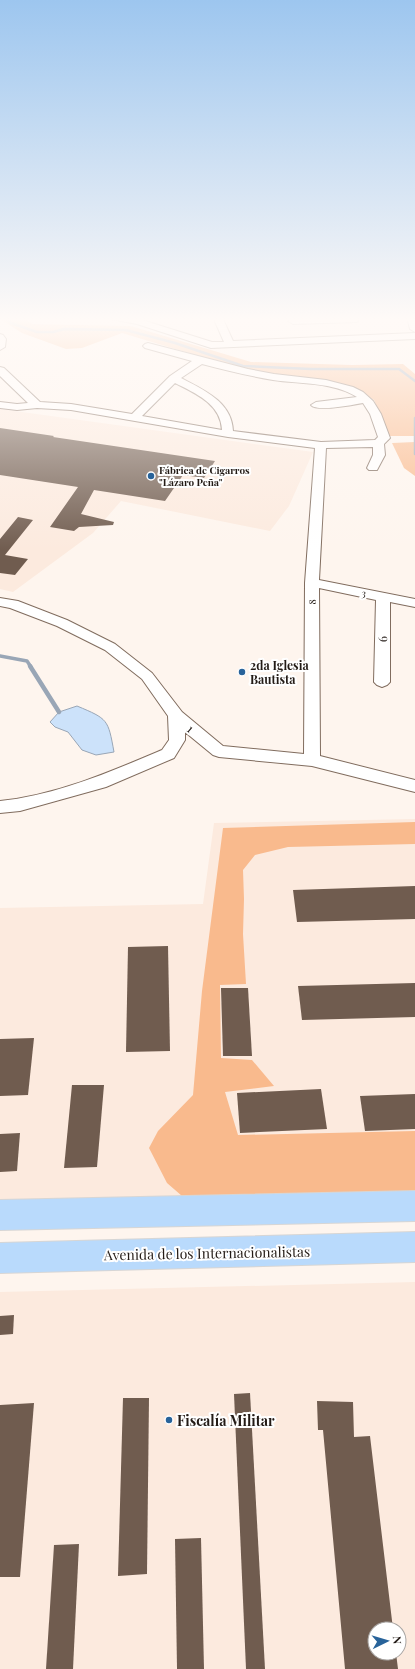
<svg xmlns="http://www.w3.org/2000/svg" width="415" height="1669" viewBox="0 0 415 1669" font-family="'Playfair Display',serif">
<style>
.built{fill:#fceade;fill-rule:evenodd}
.green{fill:#f9ba8d}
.water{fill:#cce2fa;stroke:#99a6b6}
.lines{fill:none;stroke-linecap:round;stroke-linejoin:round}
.stream-far2{stroke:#99a6b6;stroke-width:2.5}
.stream-far1{stroke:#99a6b6;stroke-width:3.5}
.stream{stroke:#99a6b6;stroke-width:4.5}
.building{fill:#705c4f}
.minor-casing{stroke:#806c5e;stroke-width:2}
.highway-casing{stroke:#d7d6d5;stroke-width:2}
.minor{fill:#fff;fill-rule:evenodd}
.highway{fill:#b9dafc;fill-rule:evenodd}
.poi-dot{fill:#28639a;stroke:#fff;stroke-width:1.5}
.labels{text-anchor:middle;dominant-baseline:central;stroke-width:4;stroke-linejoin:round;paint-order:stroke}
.far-poi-label{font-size:10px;font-weight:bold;fill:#231b16;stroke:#fff;text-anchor:start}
.far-street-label{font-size:10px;fill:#231b16;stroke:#fff}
.street-label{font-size:12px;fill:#231b16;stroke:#fff}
.poi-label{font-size:12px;font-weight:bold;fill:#231b16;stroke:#fff;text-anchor:start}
.near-street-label{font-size:14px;fill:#231b16;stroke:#fff}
.near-poi-label{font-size:14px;font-weight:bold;fill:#231b16;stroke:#fff;text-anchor:start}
</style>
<rect width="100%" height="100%" fill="#fef5ee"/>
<g class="built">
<path d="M 0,409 L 313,452 L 289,506 L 270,531 L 121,501 L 93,533 L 13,592 L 0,589 Z"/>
<path d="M 415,819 L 415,1197 L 0,1206 L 0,908 L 203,904 L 214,823 Z"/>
<path d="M 415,1282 L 415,1669 L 0,1669 L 0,1292 ZM 375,1629 L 399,1629 L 399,1653 L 375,1653 Z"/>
</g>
<g class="green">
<path d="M 0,317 L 19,317 L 33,324 L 131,326 L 251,362 L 352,365 L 403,364 L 415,374 L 415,436 L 390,436 L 374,400 L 358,390 L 252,372 L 122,333 L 82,348 L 66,349 L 22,333 L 0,319 Z"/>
<path d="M 415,442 L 415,476 L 404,468 L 392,443 Z"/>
<path d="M 415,822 L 415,844 L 288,847 L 255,855 L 243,870 L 244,899 L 243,934 L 246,984 L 220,985 L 221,1058 L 252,1060 L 274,1086 L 225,1092 L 238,1135 L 415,1131 L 415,1191 L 199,1198 L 182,1196 L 167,1183 L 149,1148 L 158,1131 L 193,1095 L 202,991 L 223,828 Z"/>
</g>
<path class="water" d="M 77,706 C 108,719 108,719 114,752 L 96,755 L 82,750 L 68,732 L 55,727 L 50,722 L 59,712 Z"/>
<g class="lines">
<g class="stream-far2">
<path d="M 4,317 L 11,323 L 37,332 L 53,332 L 64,329 L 126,330 L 175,343 L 243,366 L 311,369 L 399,369 L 415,381"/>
<path d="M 415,418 L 415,454"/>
</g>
<path class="stream-far1" d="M 0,656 L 27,661 L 31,667"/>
<path class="stream" d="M 30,666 L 59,712"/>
</g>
<g class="building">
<path d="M 0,428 L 54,436 L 53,437 L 215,461 L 204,478 L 183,475 L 165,501 L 94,490 L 81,514 L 114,522 L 113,525 L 79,527 L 74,531 L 50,527 L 78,487 L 0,475 Z"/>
<path d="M 18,517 L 33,520 L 5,555 L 28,559 L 15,575 L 0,573 L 0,539 Z"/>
<path d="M 415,886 L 415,919 L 297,922 L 293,890 Z"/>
<path d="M 168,946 L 170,1051 L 126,1052 L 128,947 Z"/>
<path d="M 415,983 L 415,1017 L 302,1020 L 298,986 Z"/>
<path d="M 221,988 L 248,988 L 252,1056 L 223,1056 Z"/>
<path d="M 34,1038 L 28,1095 L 0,1096 L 0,1039 Z"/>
<path d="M 72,1085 L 104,1085 L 97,1167 L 64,1168 Z"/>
<path d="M 321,1089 L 327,1129 L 240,1133 L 237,1093 Z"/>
<path d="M 415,1094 L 415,1129 L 365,1131 L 360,1096 Z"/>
<path d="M 20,1133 L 17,1171 L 0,1172 L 0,1134 Z"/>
<path d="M 14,1315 L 13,1334 L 0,1335 L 0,1316 Z"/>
<path d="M 250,1393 L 265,1669 L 246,1669 L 234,1394 Z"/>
<path d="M 123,1398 L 149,1398 L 147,1574 L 118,1576 Z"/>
<path d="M 317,1401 L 353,1402 L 354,1437 L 370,1436 L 393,1629 L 375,1629 L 375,1653 L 396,1653 L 398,1669 L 345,1669 L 323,1430 L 318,1430 Z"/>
<path d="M 34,1403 L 20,1577 L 0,1577 L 0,1405 Z"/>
<path d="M 201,1538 L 204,1669 L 177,1669 L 175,1539 Z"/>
<path d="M 79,1544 L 73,1669 L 46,1669 L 54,1545 Z"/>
</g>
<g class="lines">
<g class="minor-casing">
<g id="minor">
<path d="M 110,317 L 128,317 L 139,319 L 212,342 L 224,342 L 213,317 L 222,317 L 233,341 L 415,333 L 415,339 L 211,348 L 137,324 L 111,319 Z"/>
<path d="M 354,317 L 359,320 L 357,322 L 293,324 L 288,321 L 293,318 Z"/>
<path d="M 407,317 L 415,317 L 415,332 L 410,329 Z"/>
<path d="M 0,334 L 3,335 L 6,339 L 5,347 L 0,350 Z"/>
<path d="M 148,343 L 248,369 L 274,374 L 326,380 L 353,387 L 363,392 L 373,401 L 381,414 L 390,438 L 384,444 L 385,455 L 377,470 L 369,470 L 367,468 L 373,455 L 373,447 L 326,448 L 319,580 L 415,599 L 415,607 L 390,602 L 390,682 L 387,685 L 382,687 L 377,685 L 374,682 L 376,600 L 319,588 L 320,756 L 415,780 L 415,792 L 312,766 L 219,757 L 213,755 L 185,732 L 185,740 L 174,758 L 106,787 L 20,811 L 0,813 L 0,801 C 57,795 110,772 162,750 L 169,740 L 168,716 L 142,679 L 105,650 L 57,626 L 10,608 L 0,606 L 0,598 L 18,601 L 67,620 L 115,644 L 152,673 L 182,712 L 223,746 L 304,754 L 305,583 L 315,448 L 228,437 L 71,410 L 37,408 L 17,410 L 0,408 L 0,402 L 17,404 L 28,403 L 0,376 L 0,367 L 4,368 L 40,402 L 71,404 L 132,414 L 170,376 L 192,361 L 145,348 L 143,346 L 145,344 ZM 202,364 C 225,370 249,376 273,380 C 300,384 334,382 357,397 L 316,402 L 311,405 C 317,412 352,405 363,403 L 370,414 L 378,437 L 375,440 L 321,442 L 233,431 C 232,402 204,390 181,378 ZM 175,383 C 195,393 221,404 222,430 L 142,416 Z"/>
</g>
</g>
<g class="highway-casing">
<g id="highway">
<path d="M 415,1191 L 415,1221 L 0,1230 L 0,1200 Z"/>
<path d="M 415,1232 L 415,1262 L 0,1273 L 0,1243 Z"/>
</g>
</g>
<use href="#minor" class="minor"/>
<use href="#highway" class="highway"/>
</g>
<linearGradient id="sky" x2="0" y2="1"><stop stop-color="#9dc6ef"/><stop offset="0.58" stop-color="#fffaf7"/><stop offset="1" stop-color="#fffaf7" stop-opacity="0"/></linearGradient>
<rect width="415" height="551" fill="url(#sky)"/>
<g class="poi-dot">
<circle cx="151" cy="476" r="4"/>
<circle cx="242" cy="672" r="4"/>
<circle cx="169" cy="1420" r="4"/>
</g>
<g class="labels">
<g class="far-poi-label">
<text x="159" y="470">Fábrica de Cigarros<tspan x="159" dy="12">"Lázaro Peña"</tspan></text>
</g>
<g class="far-street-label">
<text transform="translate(364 593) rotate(11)">3</text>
<text transform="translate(312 602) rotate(-90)">8</text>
</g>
<g class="street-label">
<text transform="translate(382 639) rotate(-89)">6</text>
<text transform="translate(191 728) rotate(40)">1</text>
</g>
<g class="poi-label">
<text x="250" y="665">2da Iglesia<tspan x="250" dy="14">Bautista</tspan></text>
</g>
<g class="near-street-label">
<text transform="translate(207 1253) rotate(-1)">Avenida de los Internacionalistas</text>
</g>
<g class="near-poi-label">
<text x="177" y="1420">Fiscalía Militar</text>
</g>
</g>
<g transform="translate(387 1641) rotate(85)"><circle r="19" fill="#ffffff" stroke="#a7a4a2"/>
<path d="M0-3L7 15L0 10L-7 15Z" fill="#28639a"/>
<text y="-6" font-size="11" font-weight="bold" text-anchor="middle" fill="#231b16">N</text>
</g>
</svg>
